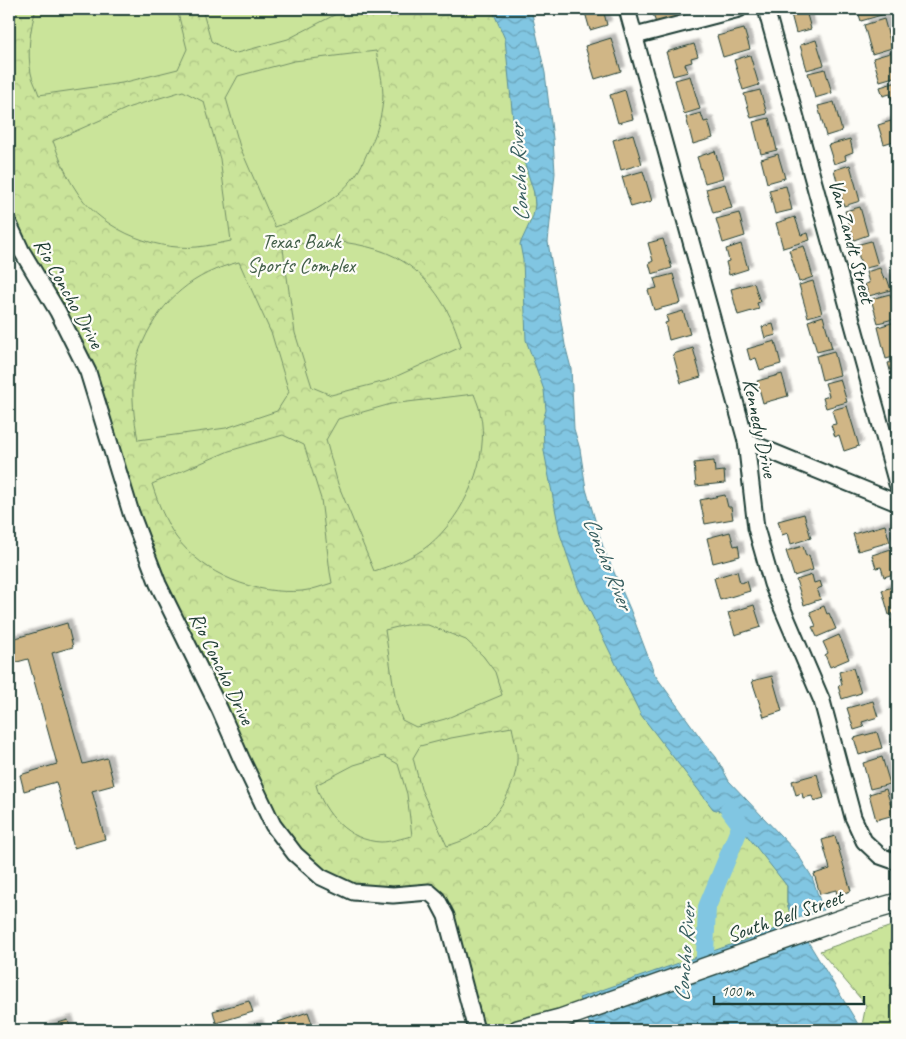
<svg xmlns="http://www.w3.org/2000/svg" width="906" height="1039" viewBox="0 0 906 1039" font-family="Caveat,sans-serif">
<style>
.park{fill:url(#park-crowns);stroke:#749067}
.pitch{fill:#cae49a;stroke:#749067}
.water{fill:url(#water-waves);stroke:#5a8f9c}
.lines{fill:none;stroke-linecap:round;stroke-linejoin:round}
.river{stroke:#81c6e2;stroke-width:18}
.building{fill:#d0b686;stroke:#1f3d34;filter:url(#shadow)}
.minor-casing{stroke:#1f3d34;stroke-width:19}
.major-casing{stroke:#1f3d34;stroke-width:22}
.minor{stroke:#fdfcf7;stroke-width:15}
.major{stroke:#fdfcf7;stroke-width:19}
.labels{text-anchor:middle;dominant-baseline:central;stroke-width:4.5;stroke-linejoin:round;paint-order:stroke}
.park-label{font-size:21px;fill:#415e48;stroke:#fdfcf7}
.street-label{font-size:21px;fill:#1f3d34;stroke:#fdfcf7}
.water-label{font-size:22px;font-style:italic;fill:#385f60;stroke:#fdfcf7}
</style>
<defs>
<pattern id="park-crowns" width="20" height="18" patternUnits="userSpaceOnUse" patternTransform="scale(1.25)"><rect width="20" height="18" fill="#cae49a"/><path d="M2 6a3 3 0 1 1 6 0M12 15a3 3 0 1 1 6 0" fill="none" stroke="#adc485"/></pattern>
<pattern id="water-waves" width="16" height="10" patternUnits="userSpaceOnUse" patternTransform="scale(1.25)"><rect width="16" height="10" fill="#81c6e2"/><path d="M0 5q4-4 8 0t8 0" fill="none" stroke="#69a2b8"/></pattern>
<filter id="shadow"><feDropShadow dx="4.5" dy="-4.5" stdDeviation="1" flood-color="#0004"/></filter>
</defs>
<rect width="100%" height="100%" fill="#fdfcf7"/>
<filter id="ink" filterUnits="userSpaceOnUse"><feTurbulence type="fractalNoise" baseFrequency=".02" numOctaves="2"/><feDisplacementMap in="SourceGraphic" scale="10" xChannelSelector="R" yChannelSelector="G"/><feConvolveMatrix kernelMatrix="1 2 1 2 8 2 1 2 1" color-interpolation-filters="sRGB"/></filter>
<g filter="url(#ink)">
<g class="park">
<path d="M 9,9 L 516,9 L 567,535 L 787,886 L 787,903 L 792,920 L 795,950 L 518,1030 L 476,1030 L 437,899 L 353,892 L 295,854 L 158,584 L 88,372 L 9,224 Z"/>
<path d="M 897,924 L 896,1030 L 861,1030 L 866,1005 L 820,951 Z"/>
</g>
<g class="pitch">
<path d="M 36,9 L 177,9 L 187,49 L 178,69 L 122,83 L 39,95 C 37,88 32,80 31,73 C 27,52 30,29 36,9 Z"/>
<path d="M 202,9 L 346,9 L 288,39 L 233,54 L 211,41 Z"/>
<path d="M 376,51 C 380,70 385,89 382,108 C 380,122 375,137 369,149 C 366,155 363,163 359,170 C 340,200 308,216 275,227 L 240,147 L 226,98 L 238,76 L 294,61 Z"/>
<path d="M 183,91 L 204,102 L 220,159 L 231,241 C 220,243 208,246 197,247 C 151,251 97,227 74,187 C 65,173 59,157 53,141 L 130,107 Z"/>
<path d="M 326,240 C 352,243 382,247 404,262 C 433,281 453,314 461,347 L 386,381 L 331,395 L 312,387 L 295,333 L 283,249 L 300,244 Z"/>
<path d="M 239,262 L 272,335 L 289,392 L 277,411 L 226,428 L 138,440 C 134,418 131,395 134,372 C 135,362 139,351 143,342 C 162,299 194,273 239,262 Z"/>
<path d="M 474,394 C 476,400 479,406 480,412 C 491,458 464,516 429,545 C 413,558 393,565 374,571 L 338,484 L 326,440 L 338,419 L 391,404 Z"/>
<path d="M 283,435 L 304,445 L 321,499 L 330,572 L 332,583 C 322,586 312,590 302,591 C 255,595 204,575 176,537 C 165,521 158,503 152,484 L 229,451 Z"/>
<path d="M 406,625 L 428,625 L 466,640 L 483,656 L 495,672 L 502,695 L 445,719 L 416,727 L 402,720 L 396,703 L 385,630 Z"/>
<path d="M 512,727 C 514,738 518,750 517,761 C 515,791 494,823 468,838 C 462,841 454,844 447,846 L 421,789 L 413,758 L 420,746 L 451,738 Z"/>
<path d="M 384,756 L 398,764 L 407,794 L 412,836 C 402,838 391,842 381,842 C 349,841 324,814 316,785 L 354,765 Z"/>
</g>
<g class="water">
<path d="M 492,9 L 531,9 L 545,73 L 553,139 L 555,173 L 548,242 L 565,345 L 571,368 L 574,429 L 580,449 L 586,489 L 603,547 L 630,609 L 655,675 L 705,744 L 716,757 L 729,781 L 797,853 L 812,877 L 823,910 L 792,920 L 787,903 L 787,886 L 730,814 L 713,809 L 641,715 L 578,587 L 560,534 L 544,451 L 543,420 L 546,410 L 544,390 L 526,340 L 523,260 L 520,244 L 533,216 L 535,205 L 534,193 L 514,130 L 505,39 Z"/>
<path d="M 796,922 L 858,1024 L 855,1030 L 592,1030 L 579,998 Z"/>
</g>
<g class="lines">
<path class="river" d="M 704,977 L 707,907 L 741,825 L 729,809"/>
</g>
<g class="building">
<path d="M 584,9 L 603,9 L 607,25 L 590,30 Z"/>
<path d="M 652,9 L 678,9 L 681,17 L 656,24 Z"/>
<path d="M 868,9 L 883,9 L 885,14 L 861,21 L 858,12 Z"/>
<path d="M 806,11 L 811,29 L 796,33 L 791,14 Z"/>
<path d="M 884,19 L 892,48 L 872,54 L 864,25 Z"/>
<path d="M 744,29 L 750,49 L 723,57 L 717,36 Z"/>
<path d="M 611,38 L 621,71 L 595,79 L 585,46 Z"/>
<path d="M 816,40 L 824,65 L 807,70 L 800,45 Z"/>
<path d="M 694,44 L 698,56 L 691,58 L 692,62 L 685,64 L 688,72 L 673,76 L 666,52 Z"/>
<path d="M 893,52 L 897,67 L 897,76 L 880,81 L 873,58 Z"/>
<path d="M 750,55 L 759,85 L 743,90 L 734,60 Z"/>
<path d="M 825,69 L 832,93 L 815,98 L 808,73 Z"/>
<path d="M 690,76 L 700,109 L 684,114 L 675,80 Z"/>
<path d="M 897,82 L 897,107 L 894,108 L 890,94 L 883,96 L 880,87 Z"/>
<path d="M 625,90 L 633,119 L 618,123 L 610,95 Z"/>
<path d="M 760,90 L 767,114 L 751,118 L 744,94 Z"/>
<path d="M 834,102 L 842,131 L 826,136 L 818,106 Z"/>
<path d="M 701,113 L 704,122 L 708,121 L 713,138 L 693,144 L 686,117 Z"/>
<path d="M 769,118 L 777,150 L 761,154 L 753,122 Z"/>
<path d="M 891,121 L 897,140 L 884,144 L 878,125 Z"/>
<path d="M 633,134 L 642,164 L 621,170 L 613,140 Z"/>
<path d="M 850,139 L 853,152 L 845,155 L 846,160 L 834,164 L 828,145 Z"/>
<path d="M 715,151 L 723,178 L 705,183 L 697,157 Z"/>
<path d="M 778,154 L 785,178 L 767,183 L 761,159 Z"/>
<path d="M 850,165 L 860,201 L 844,206 L 834,170 Z"/>
<path d="M 643,171 L 652,201 L 631,207 L 622,177 Z"/>
<path d="M 725,184 L 732,208 L 713,213 L 706,189 Z"/>
<path d="M 786,186 L 792,210 L 775,214 L 769,190 Z"/>
<path d="M 860,207 L 868,235 L 854,240 L 845,211 Z"/>
<path d="M 739,213 L 745,236 L 723,243 L 716,219 Z"/>
<path d="M 795,217 L 801,235 L 808,233 L 810,240 L 783,248 L 776,223 Z"/>
<path d="M 663,239 L 672,268 L 652,274 L 649,263 L 653,261 L 648,243 Z"/>
<path d="M 871,241 L 878,265 L 862,269 L 856,245 Z"/>
<path d="M 741,244 L 748,269 L 729,275 L 726,262 L 729,261 L 726,249 Z"/>
<path d="M 804,246 L 813,277 L 799,282 L 789,250 Z"/>
<path d="M 880,268 L 884,279 L 887,278 L 891,290 L 869,296 L 865,284 L 869,283 L 866,272 Z"/>
<path d="M 673,274 L 681,303 L 654,310 L 648,290 L 657,288 L 654,279 Z"/>
<path d="M 813,281 L 822,313 L 808,317 L 799,285 Z"/>
<path d="M 754,283 L 760,302 L 757,303 L 759,309 L 738,315 L 731,289 Z"/>
<path d="M 890,294 L 897,318 L 878,323 L 871,299 Z"/>
<path d="M 683,311 L 690,334 L 669,340 L 665,323 L 668,322 L 666,316 Z"/>
<path d="M 823,316 L 832,348 L 817,352 L 808,321 Z"/>
<path d="M 895,322 L 897,329 L 897,356 L 886,359 L 878,327 Z"/>
<path d="M 773,324 L 776,335 L 765,338 L 762,327 Z"/>
<path d="M 775,341 L 781,364 L 760,370 L 756,358 L 750,360 L 747,349 Z"/>
<path d="M 693,348 L 701,377 L 681,383 L 673,354 Z"/>
<path d="M 834,351 L 840,375 L 822,380 L 816,356 Z"/>
<path d="M 897,361 L 897,393 L 896,393 L 888,363 Z"/>
<path d="M 782,374 L 788,396 L 763,403 L 757,381 Z"/>
<path d="M 840,379 L 847,402 L 826,408 L 823,398 L 829,396 L 825,383 Z"/>
<path d="M 847,406 L 859,446 L 844,451 L 839,435 L 835,437 L 831,425 L 836,424 L 832,410 Z"/>
<path d="M 714,461 L 715,472 L 724,471 L 725,483 L 696,486 L 694,463 Z"/>
<path d="M 725,495 L 728,507 L 731,507 L 733,519 L 705,524 L 700,500 Z"/>
<path d="M 804,514 L 811,538 L 791,544 L 788,533 L 782,535 L 778,521 Z"/>
<path d="M 885,525 L 890,542 L 858,551 L 853,534 Z"/>
<path d="M 730,532 L 734,546 L 738,545 L 740,556 L 713,563 L 707,538 Z"/>
<path d="M 803,546 L 806,556 L 809,555 L 813,570 L 794,576 L 786,551 Z"/>
<path d="M 891,549 L 897,573 L 884,577 L 881,567 L 876,568 L 872,555 Z"/>
<path d="M 737,571 L 740,583 L 747,581 L 750,591 L 720,600 L 714,578 Z"/>
<path d="M 812,575 L 814,583 L 820,581 L 822,587 L 817,589 L 821,599 L 804,605 L 796,580 Z"/>
<path d="M 897,586 L 897,612 L 889,615 L 882,590 Z"/>
<path d="M 754,605 L 761,627 L 735,635 L 728,613 Z"/>
<path d="M 824,606 L 827,614 L 829,613 L 836,629 L 817,637 L 812,627 L 816,626 L 810,612 Z"/>
<path d="M 897,618 L 897,642 L 891,620 Z"/>
<path d="M 67,623 L 73,647 L 52,653 L 83,764 L 107,758 L 114,785 L 92,791 L 105,839 L 74,848 L 56,782 L 24,791 L 20,775 L 57,764 L 28,659 L 10,664 L 9,659 L 9,640 Z"/>
<path d="M 839,635 L 849,659 L 830,667 L 825,655 L 828,653 L 823,642 Z"/>
<path d="M 853,668 L 861,693 L 842,699 L 838,686 L 842,685 L 839,672 Z"/>
<path d="M 772,676 L 782,711 L 764,717 L 752,681 Z"/>
<path d="M 873,701 L 878,717 L 862,722 L 864,727 L 854,730 L 847,708 Z"/>
<path d="M 877,732 L 882,748 L 859,755 L 854,738 Z"/>
<path d="M 882,757 L 890,784 L 870,789 L 863,763 Z"/>
<path d="M 817,774 L 824,798 L 814,801 L 812,796 L 803,798 L 802,793 L 796,795 L 792,781 Z"/>
<path d="M 886,789 L 894,815 L 876,820 L 869,794 Z"/>
<path d="M 897,818 L 897,844 L 893,845 L 890,833 L 895,831 L 891,820 Z"/>
<path d="M 835,836 L 851,891 L 837,895 L 836,890 L 820,894 L 814,874 L 830,869 L 822,840 Z"/>
<path d="M 249,1001 L 253,1012 L 216,1023 L 213,1011 Z"/>
<path d="M 308,1012 L 313,1026 L 300,1030 L 281,1030 L 278,1022 Z"/>
<path d="M 68,1020 L 71,1030 L 45,1030 L 44,1027 Z"/>
<path d="M 258,1024 L 260,1030 L 237,1030 Z"/>
</g>
<g class="lines">
<g class="minor-casing">
<g id="minor">
<path d="M 627,9 L 746,441 L 756,528 L 772,584 L 822,701 L 853,817 L 864,841 L 880,856 L 897,862"/>
<path d="M 766,9 L 897,484"/>
<path d="M 635,36 L 739,9"/>
<path d="M 9,224 L 21,250 L 58,312 L 88,372 L 131,513 L 158,584 L 220,710 L 241,758 L 273,825 L 295,854 L 321,877 L 353,892 L 393,895 L 429,892 L 437,899 L 446,916 L 476,1030"/>
<path d="M 746,441 L 897,503"/>
</g>
</g>
<g class="major-casing">
<path id="major" d="M 518,1030 L 560,1019 L 848,917 L 897,903"/>
</g>
<use href="#minor" class="minor"/>
<use href="#major" class="major"/>
</g>
</g>
<g class="labels">
<g class="park-label">
<text x="301" y="241">Texas Bank<tspan x="301" dy="24">Sports Complex</tspan></text>
</g>
<g class="street-label">
<text transform="translate(852 241) rotate(75)">Van Zandt Street</text>
<text transform="translate(69 293) rotate(61)">Rio Concho Drive</text>
<text transform="translate(760 428) rotate(78)">Kennedy Drive</text>
<text transform="translate(222 668) rotate(64)">Rio Concho Drive</text>
<text transform="translate(785 916) rotate(-19)">South Bell Street</text>
</g>
<g class="water-label">
<text transform="translate(519 173) rotate(-93)">Concho River</text>
<text transform="translate(608 563) rotate(68)">Concho River</text>
<text transform="translate(685 953) rotate(-86)">Concho River</text>
</g>
</g>
<rect width="906" height="1039" fill="none" stroke="#fdfcf7" stroke-width="30"/>
<rect x="15" y="15" width="876" height="1009" fill="none" stroke="#1f3d34" stroke-width="2" filter="url(#ink)"/>
<path d="M714 996v8h150v-8" fill="none" stroke="#1f3d34" stroke-width="2.5"/>
<text x="721" y="996" font-size="15" fill="#1f3d34" stroke="#fdfcf7" stroke-width="4" paint-order="stroke">100 m</text>
</svg>
